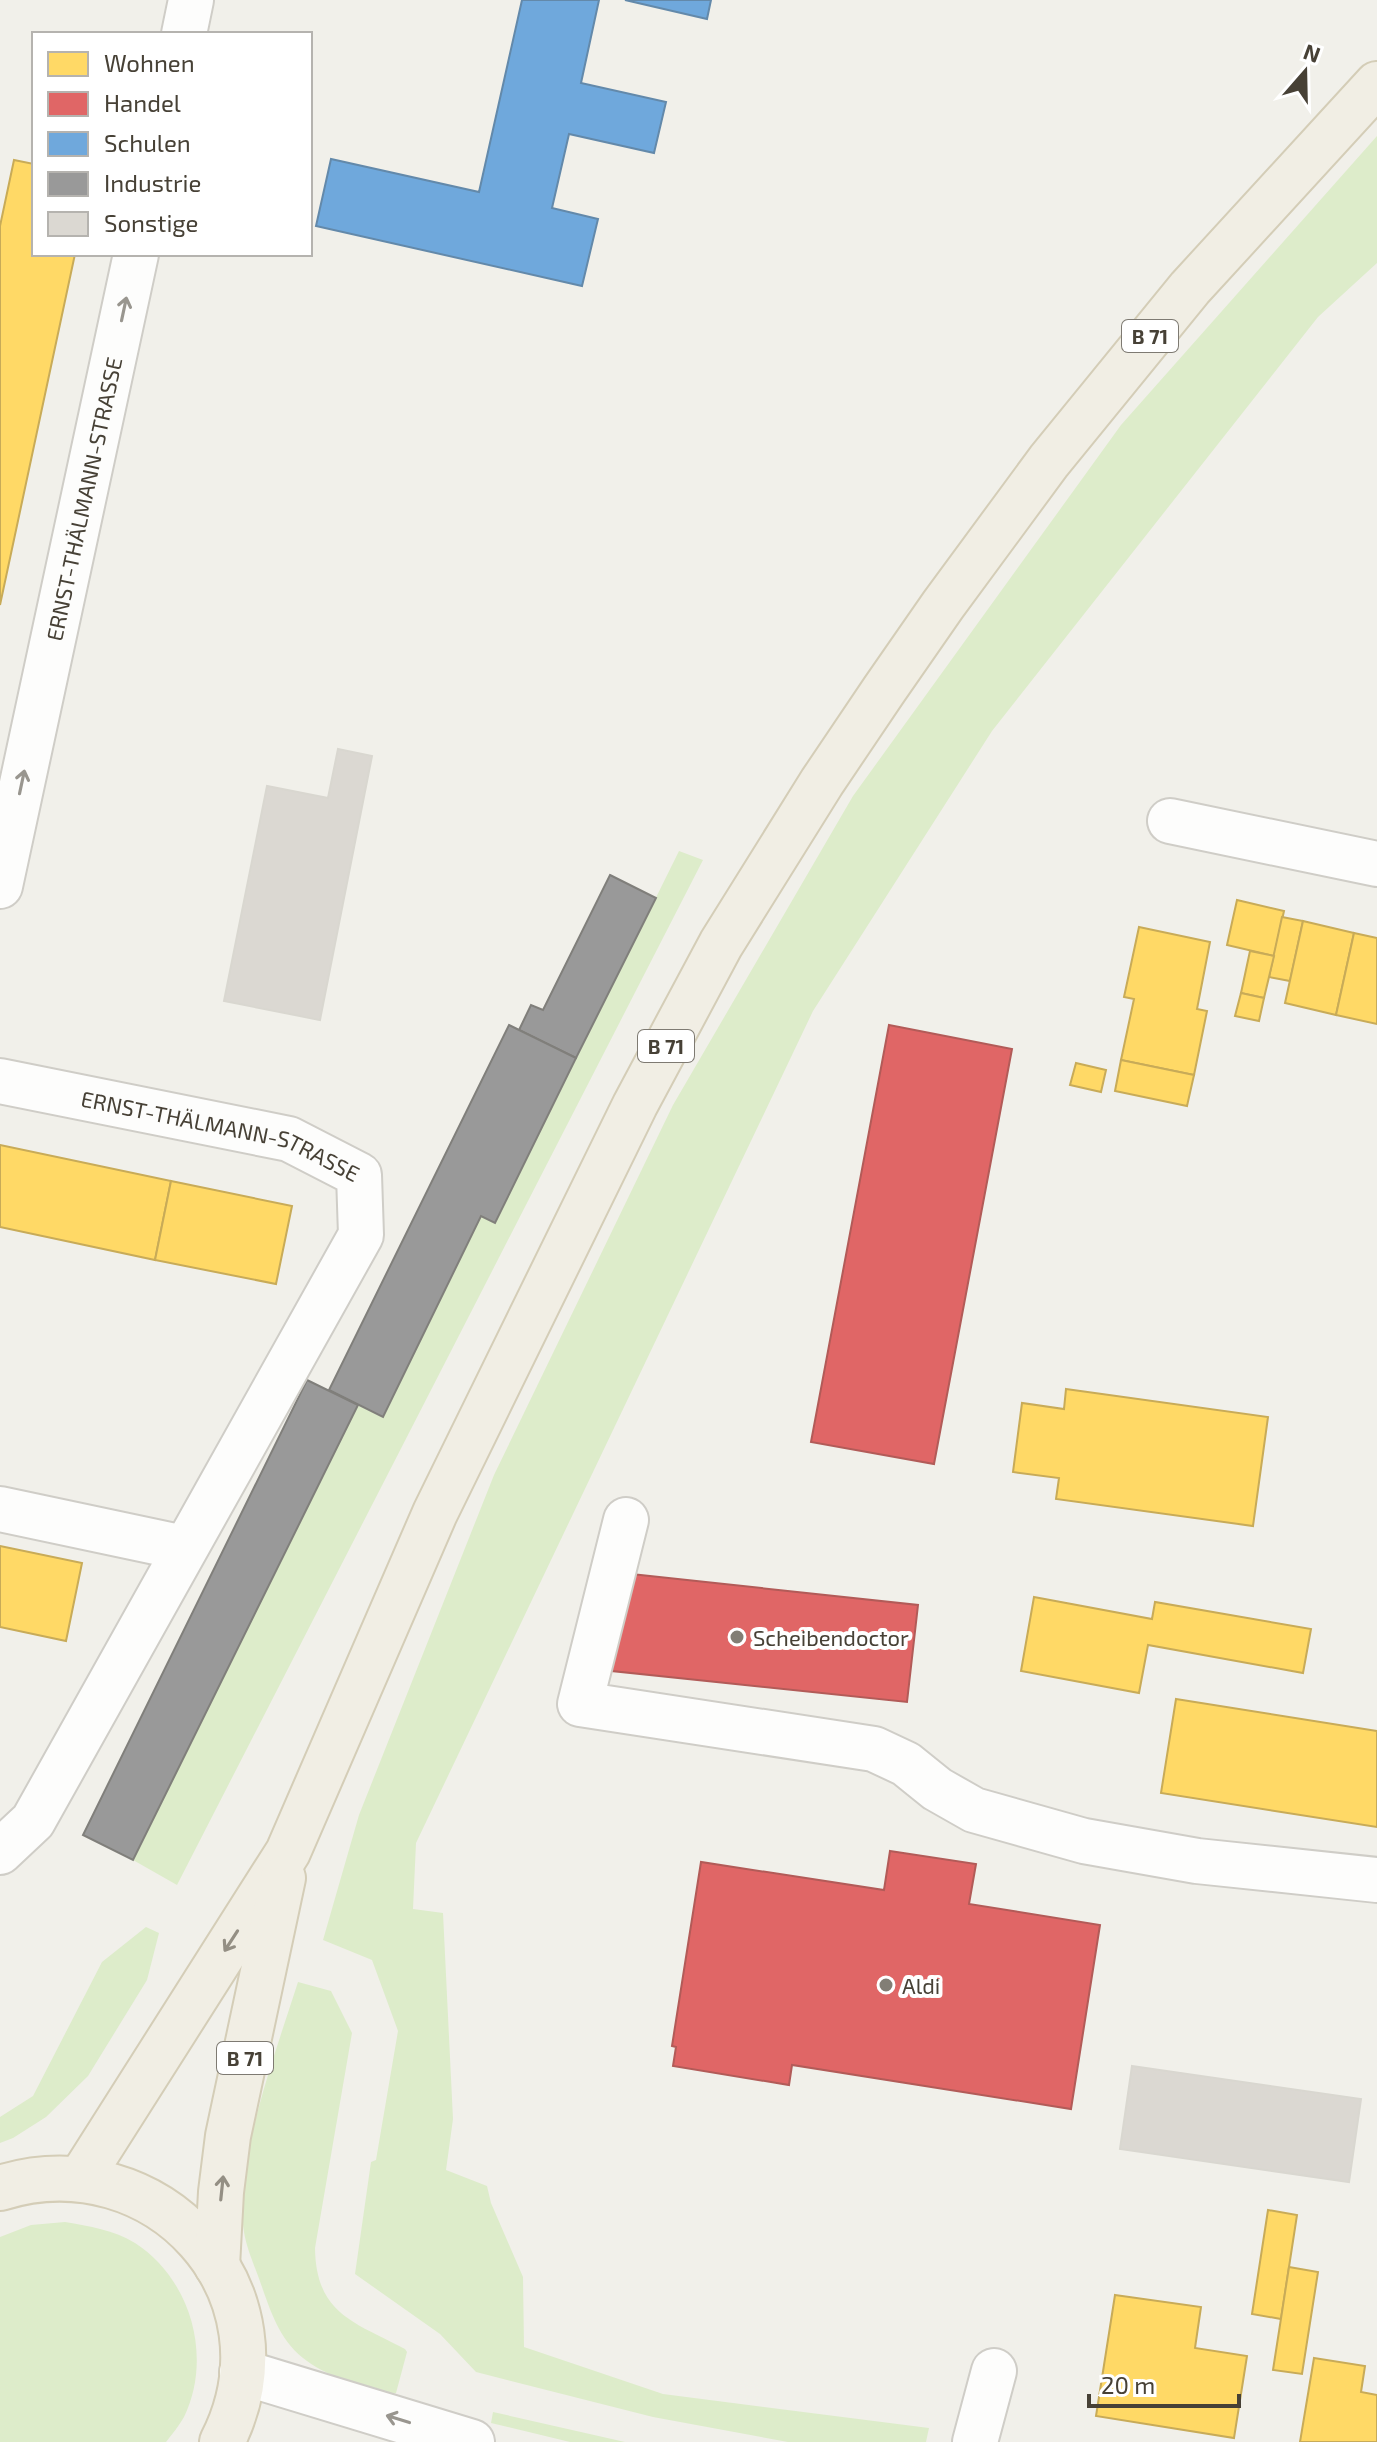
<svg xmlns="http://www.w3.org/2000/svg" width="1377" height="2442" viewBox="0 0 1377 2442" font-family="'Exo 2',sans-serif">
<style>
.green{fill:#ddecca}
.homes{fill:#ffd966;stroke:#c8ab58;stroke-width:2}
.shops{fill:#e06666;stroke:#b25b58;stroke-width:2}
.schools{fill:#6fa8dc;stroke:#6389aa;stroke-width:2}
.industry{fill:#999;stroke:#807f7b;stroke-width:2}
.building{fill:#dbd8d2;stroke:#d9d7d0;stroke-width:2}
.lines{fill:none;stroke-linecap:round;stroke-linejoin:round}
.minor-casing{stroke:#cfcdc7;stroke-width:48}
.major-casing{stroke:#d4cdb7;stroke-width:48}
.minor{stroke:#fdfdfc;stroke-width:44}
.major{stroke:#f1eee4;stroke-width:44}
.oneway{stroke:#99968f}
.oneway2{stroke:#948f84}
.poi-dot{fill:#827e75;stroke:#fff;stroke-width:3}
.labels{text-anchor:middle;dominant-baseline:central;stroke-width:8;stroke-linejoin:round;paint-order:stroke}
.shield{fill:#fff;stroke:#7e7a72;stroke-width:2}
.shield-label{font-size:20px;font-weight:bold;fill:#474136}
.street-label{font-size:22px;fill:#474136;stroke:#fff}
.poi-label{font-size:22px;fill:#474136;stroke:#fff;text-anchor:start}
</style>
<rect width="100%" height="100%" fill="#f1f0ea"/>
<g class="green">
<path d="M 1377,136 L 1377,263 L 1318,317 L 992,731 L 813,1011 L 416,1843 L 413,1909 L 443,1913 L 453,2119 L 446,2170 L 487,2186 L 491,2203 L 523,2277 L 524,2347 L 663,2394 L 929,2428 L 926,2442 L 788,2442 L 653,2417 L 476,2372 L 440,2334 L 355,2274 L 371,2162 L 376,2160 L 398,2031 L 372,1960 L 323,1940 L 359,1815 L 494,1475 L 673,1105 L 853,796 L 1121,425 Z"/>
<path d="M 679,851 L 703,860 L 177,1885 L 133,1860 L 358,1405 L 383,1417 L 481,1216 L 495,1223 Z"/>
<path d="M 146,1927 L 159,1933 L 147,1980 L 88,2076 L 46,2117 L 13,2138 L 0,2143 L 0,2117 L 33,2096 L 102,1962 Z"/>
<path d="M 298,1982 L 331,1991 L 352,2033 L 315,2248 C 316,2314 354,2322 405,2349 L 407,2352 L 396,2393 L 392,2394 C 365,2385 331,2379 307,2361 C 282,2343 273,2318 263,2290 C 257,2271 247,2251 244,2232 C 233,2164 277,2049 298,1982 Z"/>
<path d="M 65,2222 C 89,2226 114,2230 135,2243 C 191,2279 213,2357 184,2417 C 179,2426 172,2434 166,2442 L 0,2442 L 0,2237 L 31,2225 Z"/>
<path d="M 493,2412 L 625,2442 L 570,2442 L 491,2423 Z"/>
</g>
<g class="homes">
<path d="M 14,160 L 34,164 L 34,254 L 75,254 L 0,605 L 0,226 Z"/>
<path d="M 1237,900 L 1284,911 L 1274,956 L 1227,945 Z"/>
<path d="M 1282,917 L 1303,921 L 1290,981 L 1269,977 Z"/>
<path d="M 1303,921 L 1354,933 L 1336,1015 L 1285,1003 Z"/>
<path d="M 1139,927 L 1210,942 L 1197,1009 L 1207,1011 L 1194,1075 L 1121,1060 L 1134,999 L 1124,997 Z"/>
<path d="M 1354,933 L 1377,938 L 1377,1024 L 1336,1015 Z"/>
<path d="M 1250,951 L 1274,956 L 1264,998 L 1241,993 Z"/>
<path d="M 1241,993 L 1264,998 L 1259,1021 L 1235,1016 Z"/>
<path d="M 1121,1060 L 1194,1075 L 1187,1106 L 1115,1091 Z"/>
<path d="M 1076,1063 L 1106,1070 L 1101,1092 L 1070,1085 Z"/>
<path d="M 0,1145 L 171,1181 L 155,1260 L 0,1227 Z"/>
<path d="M 171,1181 L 292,1206 L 276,1284 L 155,1260 Z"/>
<path d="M 1066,1389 L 1268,1417 L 1253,1526 L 1056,1499 L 1059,1478 L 1013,1472 L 1022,1403 L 1064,1409 Z"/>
<path d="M 0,1546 L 82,1563 L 66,1641 L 0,1627 Z"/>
<path d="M 1034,1597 L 1152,1619 L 1155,1602 L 1311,1629 L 1303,1673 L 1148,1645 L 1139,1693 L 1021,1671 Z"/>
<path d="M 1176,1699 L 1377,1731 L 1377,1827 L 1161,1793 Z"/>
<path d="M 1268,2210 L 1297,2215 L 1281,2319 L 1252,2314 Z"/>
<path d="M 1289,2267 L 1318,2272 L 1302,2374 L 1273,2370 Z"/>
<path d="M 1115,2295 L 1201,2307 L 1195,2348 L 1247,2356 L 1234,2438 L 1096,2416 Z"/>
<path d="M 1314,2358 L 1365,2366 L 1361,2392 L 1377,2395 L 1377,2442 L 1300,2442 Z"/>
</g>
<g class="shops">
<path d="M 889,1025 L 1012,1049 L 934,1464 L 811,1442 Z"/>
<path d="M 622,1573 L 918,1605 L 907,1702 L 612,1671 Z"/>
<path d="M 890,1851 L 976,1864 L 969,1904 L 1100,1925 L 1071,2109 L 792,2065 L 789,2085 L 673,2066 L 676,2047 L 672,2046 L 701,1862 L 884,1890 Z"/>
</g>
<g class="schools">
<path d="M 522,0 L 599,0 L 581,83 L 666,102 L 654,153 L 569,134 L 552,208 L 598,219 L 582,286 L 316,226 L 331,159 L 479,192 Z"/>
<path d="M 625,0 L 711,0 L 707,19 Z"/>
</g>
<g class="industry">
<path d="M 610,875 L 656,898 L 576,1058 L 519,1030 L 531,1005 L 543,1010 Z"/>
<path d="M 509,1025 L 576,1058 L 495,1223 L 481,1216 L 383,1417 L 329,1390 Z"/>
<path d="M 307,1380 L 358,1405 L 133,1860 L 83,1835 Z"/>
</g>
<g class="building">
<path d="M 338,749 L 372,756 L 320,1020 L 224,1001 L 267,786 L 328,798 Z"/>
<path d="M 1132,2066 L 1361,2099 L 1349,2182 L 1120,2149 Z"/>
</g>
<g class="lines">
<g class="minor-casing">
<g id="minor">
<path d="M 184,34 L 191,0"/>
<path d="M 1170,821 L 1377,864"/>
<path id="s1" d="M 0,886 L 136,254"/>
<path id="s2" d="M 0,1081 L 289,1139 L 359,1175 L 361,1235 L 33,1821 L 0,1852"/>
<path d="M 0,1509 L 184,1548"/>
<path d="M 626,1520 L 580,1704 L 874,1749 L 906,1764 L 937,1789 L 974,1810 L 1084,1841 L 1197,1861 L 1377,1880"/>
<path d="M 242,2372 L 472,2442"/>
<path d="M 975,2442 L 994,2371"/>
</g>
</g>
<g class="major-casing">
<g id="major">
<path d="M 81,2178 L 288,1852 L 435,1513 L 635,1105 L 721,944 L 822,782 L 884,690 L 943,605 L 1049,461 L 1190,288 L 1377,84"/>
<path d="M 0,2188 C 157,2139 298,2293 222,2442"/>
<path d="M 217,2266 L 221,2192 L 228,2136 L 283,1878"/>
</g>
</g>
<use href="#minor" class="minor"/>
<use href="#major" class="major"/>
</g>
<defs><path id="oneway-shaft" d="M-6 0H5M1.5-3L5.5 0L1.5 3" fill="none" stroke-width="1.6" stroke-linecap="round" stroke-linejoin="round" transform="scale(2)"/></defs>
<g class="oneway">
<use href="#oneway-shaft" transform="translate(124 309) rotate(-78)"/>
<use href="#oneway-shaft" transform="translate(22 782) rotate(-78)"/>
<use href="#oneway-shaft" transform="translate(398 2419) rotate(-163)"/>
</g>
<g class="oneway2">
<use href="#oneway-shaft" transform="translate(231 1941) rotate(123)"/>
<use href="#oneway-shaft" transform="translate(222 2188) rotate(-84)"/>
</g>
<g class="poi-dot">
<circle cx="737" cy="1637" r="8"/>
<circle cx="886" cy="1985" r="8"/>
</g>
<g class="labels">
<g class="shield">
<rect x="1122" y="320" width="56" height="32" rx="6"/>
<rect x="638" y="1030" width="56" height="32" rx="6"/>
<rect x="217" y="2042" width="56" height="32" rx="6"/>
</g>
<g class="shield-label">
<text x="1150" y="336">B 71</text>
<text x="666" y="1046">B 71</text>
<text x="245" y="2058">B 71</text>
</g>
<g class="street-label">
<text stroke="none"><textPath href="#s1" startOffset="396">ERNST-THÄLMANN-STRASSE</textPath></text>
<text stroke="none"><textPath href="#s2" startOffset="228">ERNST-THÄLMANN-STRASSE</textPath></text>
</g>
<g class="poi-label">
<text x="753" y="1637">Scheibendoctor</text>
<text x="902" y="1985">Aldi</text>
</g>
</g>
<rect x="32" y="32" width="280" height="224" fill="#ffffff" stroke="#b5b3af" stroke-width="2"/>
<rect x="48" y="52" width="40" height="24" fill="#ffd966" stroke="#b5b3af" stroke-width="2"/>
<text x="104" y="72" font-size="24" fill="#474136">Wohnen</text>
<rect x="48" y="92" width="40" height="24" fill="#e06666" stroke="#b5b3af" stroke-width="2"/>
<text x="104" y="112" font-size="24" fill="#474136">Handel</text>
<rect x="48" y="132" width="40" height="24" fill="#6fa8dc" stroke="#b5b3af" stroke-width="2"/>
<text x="104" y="152" font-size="24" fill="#474136">Schulen</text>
<rect x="48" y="172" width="40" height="24" fill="#999999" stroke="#b5b3af" stroke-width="2"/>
<text x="104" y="192" font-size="24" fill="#474136">Industrie</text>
<rect x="48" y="212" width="40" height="24" fill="#dbd8d2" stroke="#b5b3af" stroke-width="2"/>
<text x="104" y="232" font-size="24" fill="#474136">Sonstige</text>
<g transform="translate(1305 72) rotate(20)" stroke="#ffffff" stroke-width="6" paint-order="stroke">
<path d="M0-6L14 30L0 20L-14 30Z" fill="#474136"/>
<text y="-12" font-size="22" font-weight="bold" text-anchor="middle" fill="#474136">N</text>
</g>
<path d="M1089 2394v12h150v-12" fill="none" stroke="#474136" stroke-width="4"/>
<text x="1101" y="2394" font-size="24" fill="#474136" stroke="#ffffff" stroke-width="6" paint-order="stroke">20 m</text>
</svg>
